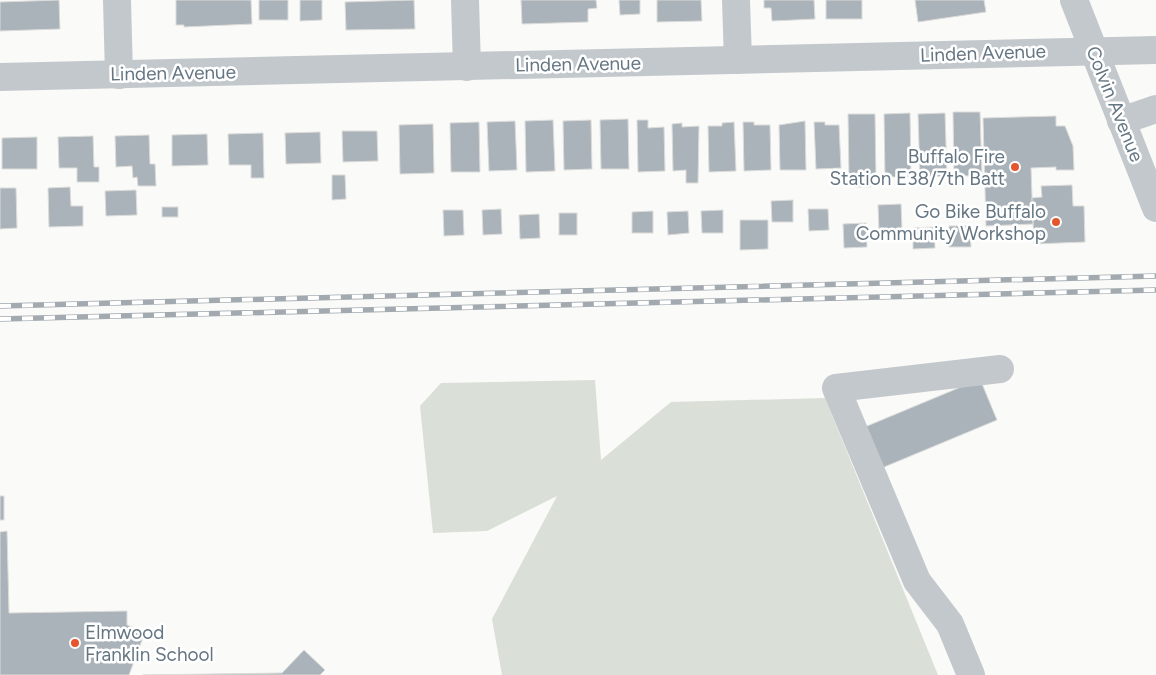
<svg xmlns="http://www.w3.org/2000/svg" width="1156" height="675" viewBox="0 0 1156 675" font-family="Figtree,sans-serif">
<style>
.green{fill:#dadfd7}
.building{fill:#aab3b9;stroke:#dcdcda}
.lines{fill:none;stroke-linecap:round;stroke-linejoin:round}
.minor{stroke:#c3c8cc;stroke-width:28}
.rail-casing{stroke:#a2aab0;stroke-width:5.5}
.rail{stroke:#fff;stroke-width:4;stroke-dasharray:11;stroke-linecap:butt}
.poi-dot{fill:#e4572e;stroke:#fff;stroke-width:2}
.labels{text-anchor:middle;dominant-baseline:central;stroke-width:5;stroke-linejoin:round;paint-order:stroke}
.street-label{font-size:19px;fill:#657683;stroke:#fff}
.poi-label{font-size:19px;fill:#657683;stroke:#fff;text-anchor:end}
</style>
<rect width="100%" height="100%" fill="#fafaf8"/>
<path class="green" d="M 595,380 L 601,460 L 671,402 L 825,398 L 938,675 L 502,675 L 492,619 L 557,496 L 487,531 L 433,533 L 420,406 L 441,383 Z"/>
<g class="building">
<path d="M 59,0 L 60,29 L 0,31 L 0,2 Z"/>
<path d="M 176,0 L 251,0 L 252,24 L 184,27 L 184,25 L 176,25 Z"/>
<rect x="259" y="0" width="29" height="20"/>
<path d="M 300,0 L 322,0 L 322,20 L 300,21 Z"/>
<path d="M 414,0 L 415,29 L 346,30 L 345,2 Z"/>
<path d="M 521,0 L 596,0 L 597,8 L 588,9 L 588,22 L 522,24 Z"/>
<path d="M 619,0 L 640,0 L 640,14 L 620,15 Z"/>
<path d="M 657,0 L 701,0 L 702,21 L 657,22 Z"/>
<path d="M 764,0 L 814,0 L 815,19 L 772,21 L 771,8 L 764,8 Z"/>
<rect x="826" y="0" width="36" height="19"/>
<path d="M 915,0 L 984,0 L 986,12 L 918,22 Z"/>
<path d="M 953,112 L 980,112 L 982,176 L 954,176 Z"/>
<path d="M 910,113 L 911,177 L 885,177 L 884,114 Z"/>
<path d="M 945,113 L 947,176 L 920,177 L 918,114 Z"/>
<path d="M 848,114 L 875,114 L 876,178 L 871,178 L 871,187 L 855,187 L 855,178 L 849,178 Z"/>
<path d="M 1056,116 L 1056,126 L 1065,126 L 1073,146 L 1074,170 L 1056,170 L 1056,167 L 1031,168 L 1033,224 L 986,226 L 983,118 Z"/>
<path d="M 628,119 L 629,169 L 601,169 L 600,120 Z"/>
<path d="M 553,120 L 555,171 L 526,172 L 525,121 Z"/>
<path d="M 591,120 L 592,169 L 564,170 L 563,121 Z"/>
<path d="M 637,120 L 648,120 L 648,128 L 664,127 L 665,171 L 638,172 Z"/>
<path d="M 515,121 L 517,170 L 489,171 L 487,122 Z"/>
<path d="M 805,121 L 806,170 L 780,170 L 779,125 Z"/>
<path d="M 479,122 L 480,172 L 451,172 L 450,123 Z"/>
<path d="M 734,122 L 736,171 L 709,172 L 708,126 L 722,126 L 722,123 Z"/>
<path d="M 743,122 L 754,122 L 754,125 L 770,125 L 771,170 L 744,171 Z"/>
<path d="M 814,122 L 825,122 L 825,125 L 839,125 L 841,168 L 816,169 Z"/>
<path d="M 682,123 L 682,127 L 699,126 L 698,183 L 686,183 L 686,170 L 673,171 L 672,124 Z"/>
<path d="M 433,124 L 434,173 L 400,174 L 399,125 Z"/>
<path d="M 342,131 L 377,131 L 378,161 L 343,162 Z"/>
<path d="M 320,132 L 321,163 L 286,164 L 285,133 Z"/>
<path d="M 263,133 L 264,178 L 251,178 L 251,165 L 229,165 L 228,134 Z"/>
<path d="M 207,134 L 208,165 L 172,166 L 172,135 Z"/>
<path d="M 149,135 L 150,164 L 155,164 L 156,186 L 138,186 L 137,177 L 133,178 L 132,166 L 116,167 L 115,136 Z"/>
<path d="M 93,136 L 94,167 L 99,167 L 99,182 L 77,182 L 77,168 L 59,168 L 58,137 Z"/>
<path d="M 37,137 L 37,169 L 2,169 L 2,138 Z"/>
<path d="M 332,175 L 345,175 L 346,199 L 332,200 Z"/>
<path d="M 1072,185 L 1073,206 L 1084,206 L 1085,242 L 1034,244 L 1032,198 L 1042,197 L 1041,186 Z"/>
<path d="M 70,187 L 71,206 L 83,206 L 83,226 L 49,227 L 48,188 Z"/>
<path d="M 0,188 L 16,188 L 17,228 L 0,229 Z"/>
<path d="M 136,190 L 137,215 L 106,216 L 105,191 Z"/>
<path d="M 793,200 L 793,222 L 772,222 L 771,201 Z"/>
<path d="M 901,204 L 902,229 L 879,230 L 878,205 Z"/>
<rect x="162" y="207" width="16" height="10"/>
<path d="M 501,209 L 502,234 L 483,235 L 482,210 Z"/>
<path d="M 808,209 L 828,209 L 829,230 L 809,231 Z"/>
<path d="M 443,210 L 463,210 L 464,235 L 444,236 Z"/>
<path d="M 723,210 L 723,233 L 702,233 L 701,211 Z"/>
<path d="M 653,211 L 653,233 L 632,233 L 632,212 Z"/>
<path d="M 688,211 L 689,233 L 668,235 L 667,212 Z"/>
<rect x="559" y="213" width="18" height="22"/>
<path d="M 539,214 L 540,238 L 520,239 L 519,215 Z"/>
<path d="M 740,220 L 768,220 L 768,249 L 740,250 Z"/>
<path d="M 866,223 L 867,247 L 844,248 L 843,224 Z"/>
<path d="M 949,226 L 970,226 L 971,247 L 949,247 Z"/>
<path d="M 934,227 L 935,248 L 913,249 L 913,228 Z"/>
<path d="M 980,379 L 997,420 L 877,470 L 860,429 Z"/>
<rect x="0" y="496" width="4" height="24"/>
<path d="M 7,531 L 9,613 L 127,611 L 127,625 L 145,632 L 129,675 L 0,675 L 0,532 Z"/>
<path d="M 304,650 L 325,670 L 320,675 L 143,675 L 282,673 Z"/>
</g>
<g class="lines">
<g class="minor">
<path d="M 117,0 L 119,75"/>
<path d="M 465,0 L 467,67"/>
<path d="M 736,0 L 738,60"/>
<path d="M 1074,0 L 1156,208"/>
<path d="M 0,77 L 1156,50"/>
<path d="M 1121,121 L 1156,109"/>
<path d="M 971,675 L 950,624 L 917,581 L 836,388 L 1000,369"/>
</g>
<g class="rail-casing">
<g id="rail">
<path d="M 0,306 L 1156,276"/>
<path d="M 0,319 L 1156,290"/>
</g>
</g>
<use href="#rail" class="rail"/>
</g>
<g class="poi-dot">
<circle cx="1015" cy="167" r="5"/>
<circle cx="1056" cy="222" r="5"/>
<circle cx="75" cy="643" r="5"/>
</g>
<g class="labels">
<g class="street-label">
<text transform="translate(983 53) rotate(-2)">Linden Avenue</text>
<text transform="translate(578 64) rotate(-1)">Linden Avenue</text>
<text transform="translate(173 73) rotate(-1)">Linden Avenue</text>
<text transform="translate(1115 104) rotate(68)">Colvin Avenue</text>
</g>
<g class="poi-label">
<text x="1005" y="156">Buffalo Fire<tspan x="1005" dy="22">Station E38/7th Batt</tspan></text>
<text x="1046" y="211">Go Bike Buffalo<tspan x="1046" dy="22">Community Workshop</tspan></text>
<text x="85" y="632" text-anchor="start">Elmwood<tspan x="85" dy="22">Franklin School</tspan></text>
</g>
</g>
</svg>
